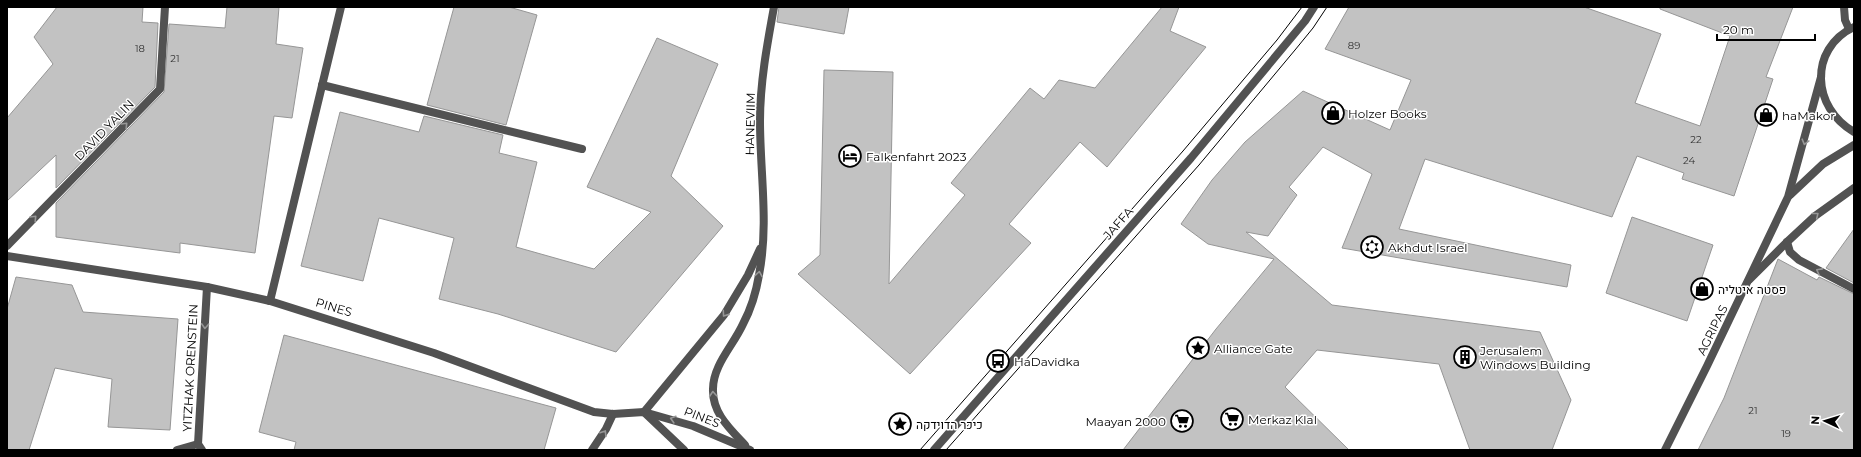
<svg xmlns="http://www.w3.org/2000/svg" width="1861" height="457" viewBox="0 0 1861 457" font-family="Montserrat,Heebo,sans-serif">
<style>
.building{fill:#c2c2c2;stroke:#969696}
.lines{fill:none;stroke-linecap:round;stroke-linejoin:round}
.service{stroke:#525252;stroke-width:8}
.pedestrian{stroke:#525252;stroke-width:8}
.minor{stroke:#525252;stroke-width:8}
.tertiary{stroke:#525252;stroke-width:8}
.tram{stroke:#000;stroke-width:1}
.oneway{stroke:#979797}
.labels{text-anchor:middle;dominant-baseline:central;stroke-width:3;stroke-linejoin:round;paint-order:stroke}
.number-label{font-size:10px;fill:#303030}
.poi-label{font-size:12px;fill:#000;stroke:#fff;text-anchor:start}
.street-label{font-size:12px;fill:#000;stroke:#fff}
</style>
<rect width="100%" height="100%" fill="#fff"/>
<g class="building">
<path d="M 57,7 L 143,7 L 142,22 L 158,23 L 155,87 L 56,188 L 56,155 L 7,201 L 7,118 L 53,64 L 34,37 Z"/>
<path d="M 227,7 L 279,7 L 276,44 L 303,48 L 292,118 L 274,116 L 255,253 L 180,243 L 180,253 L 56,237 L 56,203 L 164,92 L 169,24 L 225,28 Z"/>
<path d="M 454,7 L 509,7 L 537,15 L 506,125 L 427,105 Z"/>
<path d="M 779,7 L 849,7 L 844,34 L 777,22 Z"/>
<path d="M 1162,7 L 1179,7 L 1170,31 L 1206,47 L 1107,167 L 1080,142 L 1009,224 L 1031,243 L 910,374 L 798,274 L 820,255 L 824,70 L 893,72 L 889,284 L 965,195 L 951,183 L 1030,88 L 1044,99 L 1059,80 L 1095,88 Z"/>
<path d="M 1349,7 L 1584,7 L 1661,34 L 1635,103 L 1700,126 L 1730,36 L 1660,9 L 1660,7 L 1793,7 L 1766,77 L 1773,79 L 1734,196 L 1682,179 L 1684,173 L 1637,156 L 1612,217 L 1425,159 L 1399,229 L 1571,265 L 1567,287 L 1342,248 L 1372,174 L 1323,147 L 1289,187 L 1297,195 L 1268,236 L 1246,232 L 1332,305 L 1540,332 L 1571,400 L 1552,450 L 1470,450 L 1439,364 L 1317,350 L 1285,387 L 1349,450 L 1123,450 L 1216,329 L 1274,259 L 1208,244 L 1181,224 L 1212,180 L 1245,142 L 1303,91 L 1390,130 L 1411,80 L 1325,49 Z"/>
<path d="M 657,38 L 718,64 L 671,176 L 723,226 L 616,352 L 498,314 L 439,299 L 454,238 L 379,218 L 363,281 L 301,266 L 340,112 L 419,132 L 424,116 L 503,135 L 499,153 L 537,162 L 516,247 L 594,269 L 651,212 L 587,187 Z"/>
<path d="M 1632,217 L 1713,245 L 1687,321 L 1606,293 Z"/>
<path d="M 1854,229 L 1854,283 L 1826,268 Z"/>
<path d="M 1778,259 L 1817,280 L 1819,277 L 1854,294 L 1854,450 L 1698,450 L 1724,398 Z"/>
<path d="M 16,277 L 72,285 L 83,312 L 178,319 L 170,430 L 108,427 L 112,379 L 55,368 L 29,450 L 7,450 L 7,309 Z"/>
<path d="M 284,335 L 556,408 L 544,450 L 294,450 L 296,442 L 259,432 Z"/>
</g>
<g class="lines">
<g class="service">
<path d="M 322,85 L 582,149"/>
<path d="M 1749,280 L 1787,242"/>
<path d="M 177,450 L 198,444"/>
</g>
<g class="pedestrian">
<path d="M 1844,7 L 1845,20 L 1849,29"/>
<path d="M 934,450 L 1191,158 L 1305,21 L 1314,7"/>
</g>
<g class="minor">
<path d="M 1787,242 L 1790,252 L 1799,260 L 1854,289"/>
<path d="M 270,301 L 341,7"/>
<path d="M 202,450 L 198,444 L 207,287"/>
<path d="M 592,450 L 606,429 L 613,414"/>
</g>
<g class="tertiary">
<path d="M 1854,27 C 1808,49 1812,108 1854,132"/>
<path d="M 1790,195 L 1823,164 L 1854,145"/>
<path d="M 1787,242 L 1815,216 L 1854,188"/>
<path d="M 7,246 L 160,89 L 165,7"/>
<path d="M 7,256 L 207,287 L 270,301 L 434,353 L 594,412 L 613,414 L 644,412 L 693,426 L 750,450"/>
<path d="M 644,412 L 724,315 L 748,275 L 760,249"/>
<path d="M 644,412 L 684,450"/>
<path d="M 745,445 C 730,429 712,413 713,389 C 713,365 733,346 743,324 C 751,309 756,293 759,275 C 769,224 760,173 760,121 C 760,83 767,45 774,7"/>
<path d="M 1665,450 L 1707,366 L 1788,197 L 1821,77"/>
</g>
<g class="tram">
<path d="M 920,450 L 1183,151 L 1277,40 L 1302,7"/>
<path d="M 946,450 L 1199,165 L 1295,50 L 1313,28 L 1327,7"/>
</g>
</g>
<defs><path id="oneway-chevron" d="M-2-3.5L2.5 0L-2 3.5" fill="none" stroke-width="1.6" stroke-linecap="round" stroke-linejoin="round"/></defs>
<g class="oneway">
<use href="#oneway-chevron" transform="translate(125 125) rotate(-46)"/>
<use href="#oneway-chevron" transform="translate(1805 142) rotate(105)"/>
<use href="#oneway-chevron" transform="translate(1816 215) rotate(-39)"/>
<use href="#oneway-chevron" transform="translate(34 218) rotate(-46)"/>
<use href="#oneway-chevron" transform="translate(1819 271) rotate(-152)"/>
<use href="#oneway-chevron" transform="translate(759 274) rotate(-81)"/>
<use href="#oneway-chevron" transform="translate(725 314) rotate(125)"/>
<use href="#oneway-chevron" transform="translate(205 326) rotate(93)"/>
<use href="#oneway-chevron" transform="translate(713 394) rotate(-94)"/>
<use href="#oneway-chevron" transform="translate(673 419) rotate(-163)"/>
<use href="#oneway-chevron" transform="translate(604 433) rotate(-58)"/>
</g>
<defs>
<g id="shop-ring" transform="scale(1.15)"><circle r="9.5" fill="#fff" stroke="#000" stroke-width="1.5"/><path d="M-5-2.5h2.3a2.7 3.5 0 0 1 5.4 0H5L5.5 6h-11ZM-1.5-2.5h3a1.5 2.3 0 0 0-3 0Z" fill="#000"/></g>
<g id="hotel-ring" transform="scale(1.15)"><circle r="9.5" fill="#fff" stroke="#000" stroke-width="1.5"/><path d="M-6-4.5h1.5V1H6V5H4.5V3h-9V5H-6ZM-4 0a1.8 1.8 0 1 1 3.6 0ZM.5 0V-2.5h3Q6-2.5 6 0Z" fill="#000"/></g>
<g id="synagogue-ring" transform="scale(1.15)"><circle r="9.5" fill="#fff" stroke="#000" stroke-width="1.5"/><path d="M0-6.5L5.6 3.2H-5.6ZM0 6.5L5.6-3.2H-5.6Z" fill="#000"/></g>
<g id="sight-ring" transform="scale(1.15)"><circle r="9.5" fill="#fff" stroke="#000" stroke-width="1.5"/><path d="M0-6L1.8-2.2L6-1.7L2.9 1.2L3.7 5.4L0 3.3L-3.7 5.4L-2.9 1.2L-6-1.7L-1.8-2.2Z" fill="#000"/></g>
<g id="building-ring" transform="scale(1.15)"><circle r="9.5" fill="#fff" stroke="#000" stroke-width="1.5"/><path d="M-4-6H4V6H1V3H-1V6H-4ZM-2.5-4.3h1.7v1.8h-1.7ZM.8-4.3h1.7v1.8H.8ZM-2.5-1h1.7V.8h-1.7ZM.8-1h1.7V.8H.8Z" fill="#000"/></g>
<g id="bus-ring" transform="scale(1.15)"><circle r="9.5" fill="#fff" stroke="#000" stroke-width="1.5"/><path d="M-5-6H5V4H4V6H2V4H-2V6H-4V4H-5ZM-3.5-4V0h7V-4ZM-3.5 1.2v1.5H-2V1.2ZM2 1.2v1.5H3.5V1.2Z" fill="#000"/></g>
<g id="supermarket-ring" transform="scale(1.15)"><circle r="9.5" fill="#fff" stroke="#000" stroke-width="1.5"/><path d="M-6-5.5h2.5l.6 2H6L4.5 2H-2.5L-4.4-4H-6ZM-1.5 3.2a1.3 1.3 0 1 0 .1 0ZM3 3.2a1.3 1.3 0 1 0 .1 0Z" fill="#000"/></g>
</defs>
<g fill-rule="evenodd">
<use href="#shop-ring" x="1333" y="113"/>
<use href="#shop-ring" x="1766" y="115"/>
<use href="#hotel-ring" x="850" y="156"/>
<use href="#synagogue-ring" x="1372" y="247"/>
<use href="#shop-ring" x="1702" y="289"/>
<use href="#sight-ring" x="1198" y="348"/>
<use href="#building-ring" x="1465" y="357"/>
<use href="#bus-ring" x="998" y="361"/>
<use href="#supermarket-ring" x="1232" y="419"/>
<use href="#supermarket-ring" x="1182" y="421"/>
<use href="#sight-ring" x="900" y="424"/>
</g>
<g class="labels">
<g class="number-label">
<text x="1354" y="45">89</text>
<text x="140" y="48">18</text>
<text x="175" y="58">21</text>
<text x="1696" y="139">22</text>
<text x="1689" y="160">24</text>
<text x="1753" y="410">21</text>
<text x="1786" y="433">19</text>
</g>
<g class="poi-label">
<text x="1348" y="113">Holzer Books</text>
<text x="1782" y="115">haMakor</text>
<text x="866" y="156">Falkenfahrt 2023</text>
<text x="1388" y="247">Akhdut Israel</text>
<text x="1718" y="289">פסטה איטליה</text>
<text x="1214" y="348">Alliance Gate</text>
<text x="1480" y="350">Jerusalem<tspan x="1480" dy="14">Windows Building</tspan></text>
<text x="1014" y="361">HaDavidka</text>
<text x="1248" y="419">Merkaz Klal</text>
<text x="1166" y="421" text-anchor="end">Maayan 2000</text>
<text x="916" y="424">כיכר הדוידקה</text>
</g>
<g class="street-label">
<text transform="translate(750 124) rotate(-89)">HANEVIIM</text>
<text transform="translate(104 130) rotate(-46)">DAVID YALIN</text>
<text transform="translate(1118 223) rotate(-49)">JAFFA</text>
<text transform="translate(334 307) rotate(17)">PINES</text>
<text transform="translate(1712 330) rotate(-64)">AGRIPAS</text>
<text transform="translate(190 368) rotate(-87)">YITZHAK ORENSTEIN</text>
<text transform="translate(702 417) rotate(21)">PINES</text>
</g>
</g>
<rect width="1861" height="457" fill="none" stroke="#000000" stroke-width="16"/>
<g transform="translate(1825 421) rotate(274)" stroke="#ffffff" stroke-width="3" paint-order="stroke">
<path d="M0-3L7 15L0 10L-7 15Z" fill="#000000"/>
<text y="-6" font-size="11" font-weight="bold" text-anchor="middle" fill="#000000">N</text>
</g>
<path d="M1717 34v6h98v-6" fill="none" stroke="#000000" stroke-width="2"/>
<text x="1723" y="34" font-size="12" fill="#000000" stroke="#ffffff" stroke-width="3" paint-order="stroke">20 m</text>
</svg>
